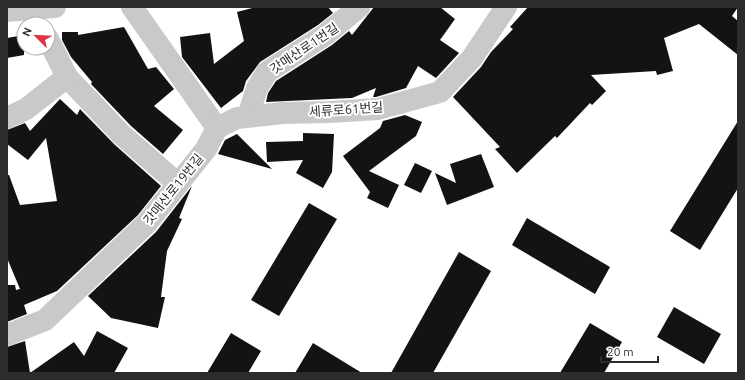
<svg xmlns="http://www.w3.org/2000/svg" width="745" height="380" viewBox="0 0 745 380" font-family="Ubuntu,'Noto Sans KR',sans-serif">
<style>
.building{fill:#131313}
.lines{fill:none;stroke-linecap:round;stroke-linejoin:round}
.minor{stroke:#c9c9c9;stroke-width:22}
.labels{text-anchor:middle;dominant-baseline:central;stroke-width:4;stroke-linejoin:round;paint-order:stroke}
.street-label{font-size:13px;fill:#2c2c2c;stroke:#fff}
</style>
<rect width="100%" height="100%" fill="#fff"/>
<g class="building">
<path d="M 256,7 L 328,7 L 333,13 L 318,25 L 260,62 L 246,81 L 243,91 L 221,108 L 182,57 L 180,37 L 210,33 L 214,64 L 244,41 L 237,12 Z"/>
<path d="M 374,7 L 440,7 L 455,19 L 440,40 L 459,53 L 436,78 L 418,66 L 406,88 L 376,97 L 373,97 L 376,88 L 352,98 L 266,102 L 268,93 L 276,81 L 332,45 L 349,31 L 352,35 Z"/>
<path d="M 528,7 L 738,7 L 732,16 L 738,21 L 738,55 L 699,24 L 664,38 L 673,71 L 657,75 L 656,71 L 591,75 L 606,91 L 592,105 L 590,103 L 557,138 L 555,136 L 517,173 L 495,149 L 500,147 L 453,97 L 481,67 L 491,52 L 513,29 L 510,27 Z"/>
<path d="M 124,27 L 148,69 L 156,67 L 174,89 L 154,106 L 183,130 L 163,154 L 131,126 L 91,84 L 92,82 L 71,57 L 62,40 L 62,32 L 78,32 L 78,35 Z"/>
<path d="M 24,35 L 24,55 L 7,58 L 7,38 Z"/>
<path d="M 60,99 L 77,115 L 80,109 L 114,144 L 161,186 L 138,215 L 57,291 L 24,305 L 27,314 L 7,322 L 7,285 L 15,285 L 16,290 L 20,289 L 7,258 L 7,175 L 9,175 L 20,205 L 57,201 L 46,138 L 28,160 L 7,144 L 7,130 L 25,123 L 30,131 Z"/>
<path d="M 405,115 L 422,122 L 416,136 L 369,171 L 399,185 L 388,208 L 367,198 L 370,192 L 343,156 L 380,128 L 383,121 Z"/>
<path d="M 738,121 L 738,188 L 700,250 L 670,231 Z"/>
<path d="M 303,133 L 334,134 L 332,172 L 323,188 L 296,173 L 303,160 L 267,162 L 266,142 L 303,141 Z"/>
<path d="M 237,134 L 272,169 L 218,154 L 225,140 Z"/>
<path d="M 481,154 L 494,187 L 447,205 L 435,173 L 456,183 L 450,164 Z"/>
<path d="M 415,163 L 432,171 L 421,193 L 404,185 Z"/>
<path d="M 192,186 L 179,218 L 182,219 L 167,251 L 161,297 L 165,297 L 158,328 L 111,318 L 88,296 L 156,232 Z"/>
<path d="M 309,203 L 337,219 L 279,316 L 251,300 Z"/>
<path d="M 527,218 L 610,267 L 595,294 L 512,245 Z"/>
<path d="M 459,252 L 491,271 L 433,373 L 391,373 Z"/>
<path d="M 674,307 L 721,334 L 704,364 L 657,337 Z"/>
<path d="M 590,323 L 622,342 L 604,373 L 560,373 Z"/>
<path d="M 97,331 L 128,348 L 114,373 L 7,373 L 7,347 L 25,341 L 30,373 L 74,342 L 84,356 Z"/>
<path d="M 231,333 L 261,351 L 248,373 L 207,373 Z"/>
<path d="M 313,343 L 362,373 L 295,373 Z"/>
</g>
<g class="lines">
<g class="minor">
<path d="M 132,7 L 217,128"/>
<path d="M 7,11 L 55,7"/>
<path d="M 48,39 L 67,77 L 122,135 L 178,184"/>
<path d="M 248,116 L 257,88 L 267,72 L 325,35 L 359,7"/>
<path d="M 7,118 L 26,109 L 67,77"/>
<path d="M 217,128 L 237,118 L 283,113 L 329,112 L 378,109 L 440,92 L 472,58 L 506,7"/>
<path d="M 7,335 L 45,320 L 147,223 L 206,149 L 217,128"/>
</g>
</g>
<g class="labels">
<g class="street-label">
<text transform="translate(304 48) rotate(-34)">갓매산로1번길</text>
<text transform="translate(346 109) rotate(-4)">세류로61번길</text>
<text transform="translate(173 189) rotate(-51)">갓매산로19번길</text>
</g>
</g>
<rect width="745" height="380" fill="none" stroke="#2c2c2c" stroke-width="16"/>
<g transform="translate(36 36) rotate(294)"><circle r="19" fill="#ffffff" stroke="#ababab"/>
<path d="M0-3L7 15L0 10L-7 15Z" fill="#de3246"/>
<text y="-6" font-size="11" font-weight="bold" text-anchor="middle" fill="#2c2c2c">N</text>
</g>
<path d="M601 356v6h57v-6" fill="none" stroke="#2c2c2c" stroke-width="2"/>
<text x="607" y="356" font-size="12" fill="#2c2c2c" stroke="#ffffff" stroke-width="3" paint-order="stroke">20 m</text>
</svg>
